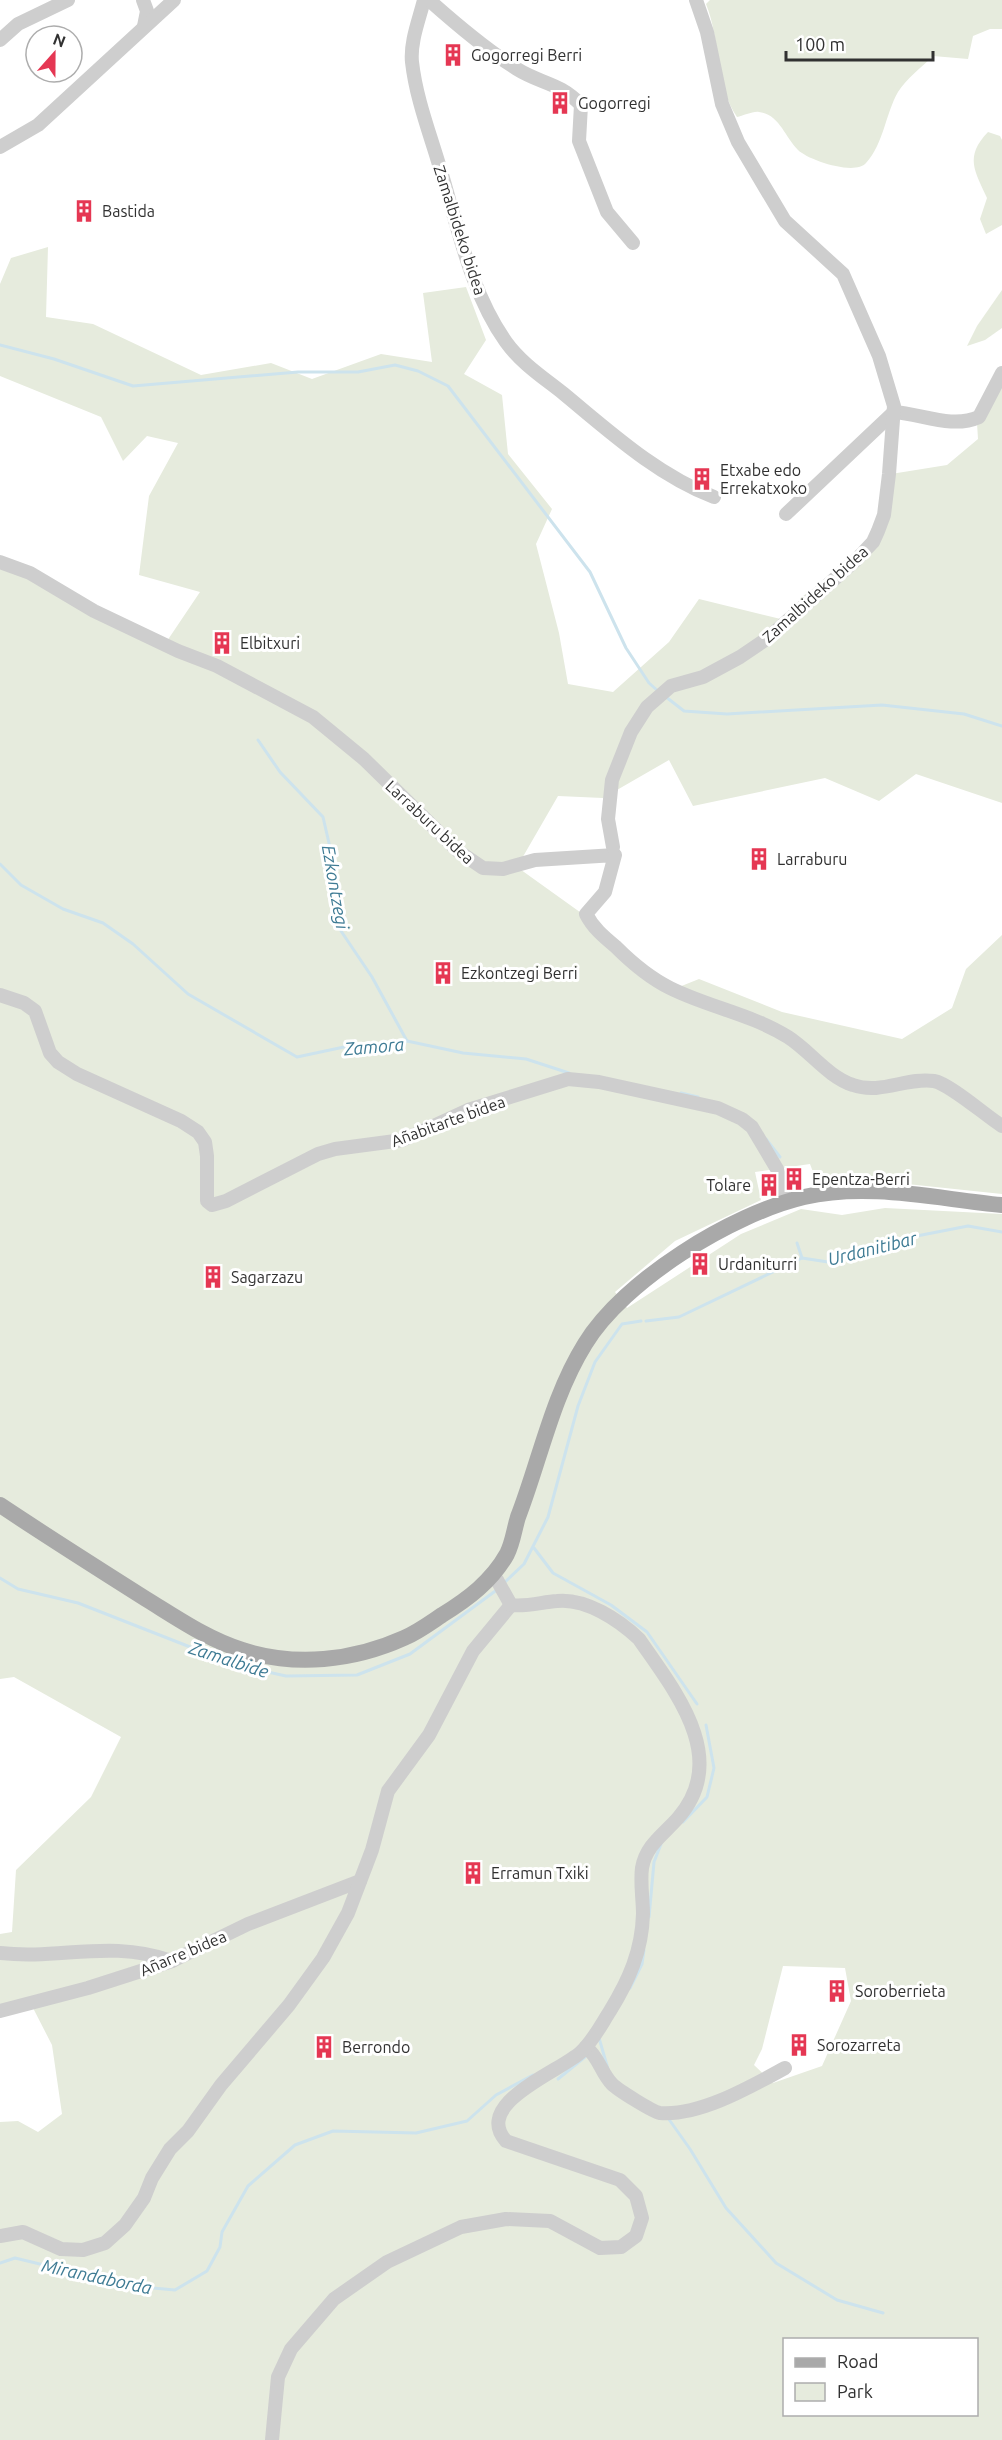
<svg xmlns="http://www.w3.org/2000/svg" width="1002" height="2440" viewBox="0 0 1002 2440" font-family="Ubuntu,sans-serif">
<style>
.green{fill:#e6ebdd;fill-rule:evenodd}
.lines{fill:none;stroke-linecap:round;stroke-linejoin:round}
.stream{stroke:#cde3ed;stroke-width:3}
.minor{stroke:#cecece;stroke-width:14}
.major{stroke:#a9a9a9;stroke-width:16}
.labels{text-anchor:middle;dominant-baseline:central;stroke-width:6;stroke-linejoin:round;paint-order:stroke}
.poi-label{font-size:16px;fill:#313131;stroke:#fff;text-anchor:start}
.street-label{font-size:16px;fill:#313131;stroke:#fff}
.water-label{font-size:18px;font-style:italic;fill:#3e7b94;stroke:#fff}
</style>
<rect width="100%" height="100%" fill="#fff"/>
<g class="green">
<path d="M 710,0 L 1002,0 L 1002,29 L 990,29 L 973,36 L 968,59 L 933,56 C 922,67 906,79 898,92 C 885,115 884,143 866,163 C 855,176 808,160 798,150 C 785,137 779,114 759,112 C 753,111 743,116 737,117 C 715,85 721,41 706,4 Z"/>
<path d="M 988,132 L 1000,136 L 1002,140 L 1002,225 L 986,234 L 980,219 L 987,198 C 975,171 964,157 988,132 Z"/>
<path d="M 48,247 L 46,317 L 93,324 L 201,375 L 271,363 L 312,379 L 381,354 L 432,362 L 423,293 L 466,287 L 486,340 L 464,374 L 502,395 L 508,454 L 552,509 L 536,544 L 559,633 L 568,684 L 613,692 L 669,642 L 699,599 L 789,621 L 801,597 L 859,561 L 888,516 L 891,474 L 947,465 L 978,439 L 977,423 L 1002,374 L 1002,803 L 916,774 L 879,801 L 825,778 L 693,806 L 669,760 L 603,798 L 558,796 L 517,867 L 584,915 L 669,991 L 699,979 L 782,1012 L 902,1039 L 952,1008 L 966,969 L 1002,935 L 1002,1194 L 907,1184 L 819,1188 L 810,1164 L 755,1172 L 761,1200 L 675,1241 L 615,1292 L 627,1308 L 741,1234 L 801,1209 L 842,1215 L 885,1208 L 1002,1214 L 1002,2440 L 0,2440 L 0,2122 L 18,2121 L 38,2132 L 62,2114 L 52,2045 L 32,2006 L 0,2014 L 0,1934 L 12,1932 L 16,1870 L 91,1797 L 121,1737 L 14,1677 L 0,1679 L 0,562 L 170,650 L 167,641 L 200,592 L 139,575 L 149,496 L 178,443 L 147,436 L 123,461 L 101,417 L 0,376 L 0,284 L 11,258 ZM 783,1966 L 845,1968 L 851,2001 L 822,2066 L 773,2083 L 754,2065 L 762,2049 ZM 784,2340 L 976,2340 L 976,2414 L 784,2414 Z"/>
<path d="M 1002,290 L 1002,328 L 985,340 L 967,346 L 977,326 Z"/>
</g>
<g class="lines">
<g class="stream">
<path d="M 0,345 L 54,359 L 133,386 L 298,372 L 358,372 L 395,365 L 418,371 L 448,386 L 590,572 L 626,648 L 649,683 L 658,691"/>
<path d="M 666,697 L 684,711 L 727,714 L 882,705 L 964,714 L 1002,726"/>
<path d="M 258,740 L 280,772 L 323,817 L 337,878 L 341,931 L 372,977 L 407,1041"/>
<path d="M 0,864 L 21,885 L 63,909 L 103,923 L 133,944 L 188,994 L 297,1057 L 344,1047 L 407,1041 L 463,1053 L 526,1059 L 569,1073"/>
<path d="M 681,1093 L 698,1097"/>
<path d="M 766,1139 L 780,1157"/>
<path d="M 797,1243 L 802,1258"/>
<path d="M 646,1321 L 679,1317 L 802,1258 L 828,1262 L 891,1241 L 968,1226 L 1002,1232"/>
<path d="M 534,1548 L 553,1573 L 611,1605 L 647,1632 L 697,1704"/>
<path d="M 0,1578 L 18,1589 L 78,1603 L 236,1665 L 286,1676 L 357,1675 L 410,1654 L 498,1589"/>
<path d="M 505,1582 L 524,1564 L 548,1517 L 578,1406 L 595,1362 L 622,1324 L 641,1321"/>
<path d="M 683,1822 L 707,1797 L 714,1768 L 706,1725"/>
<path d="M 649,1917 L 654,1862 L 661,1844"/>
<path d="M 630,1988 L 642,1964 L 644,1950"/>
<path d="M 599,2038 L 608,2069"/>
<path d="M 558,2079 L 585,2057"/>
<path d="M 668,2118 L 690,2149 L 726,2208 L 776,2263 L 837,2300 L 883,2313"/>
<path d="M 0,2263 L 15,2258 L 131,2286 L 175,2290 L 207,2271 L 220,2247 L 222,2232 L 248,2186 L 295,2145 L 333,2131 L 416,2133 L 467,2121 L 496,2095 L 533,2075"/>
</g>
<g class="minor">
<path d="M 143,0 L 147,11 L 144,26"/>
<path d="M 424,0 C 419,20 410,42 412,62 C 416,98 430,134 440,168 C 458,227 470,291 506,342 C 521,363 544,378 564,394 C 610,432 657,475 714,497"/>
<path d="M 429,0 C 457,25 485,49 517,69 C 541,84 559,82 581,105 L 579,141 L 607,212 L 633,243"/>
<path d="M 0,40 L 18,24 L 68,0"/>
<path d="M 0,147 L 38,125 L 174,0"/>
<path d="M 786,514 L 894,412 C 922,414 952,429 979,417 L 1002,373"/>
<path d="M 0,562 L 30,573 L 94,611 L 178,651 L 217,666 L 313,717 L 364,759 L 458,851 L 483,868 L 503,869 L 535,860 L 615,855 L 605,892 L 586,914 C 593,928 604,937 616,947 C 632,963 650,978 670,988 C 708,1007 751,1014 788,1037 C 810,1051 828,1077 853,1085 C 881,1095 906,1077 934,1081 C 950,1084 986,1116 1002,1126"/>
<path d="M 613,847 L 608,819 L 612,780 L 631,732 L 647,707 L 671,686 L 703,677 L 740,657 L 768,638 L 857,559 L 873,542 L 878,531 L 884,515 L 889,474 L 894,406 L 879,356 L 843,274 L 785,221 L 738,142 L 722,104 L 707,32 L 696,0"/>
<path d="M 0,995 L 24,1003 L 35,1011 L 50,1053 L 58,1062 L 77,1074 L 181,1121 L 198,1132 L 205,1142 L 207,1156 L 207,1201 L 212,1205 L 226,1201 L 318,1154 L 335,1149 L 403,1140 L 468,1110 L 568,1079 L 599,1082 L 718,1108 L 742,1119 L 752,1127 L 777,1169 L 786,1202"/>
<path d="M 0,1953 C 61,1960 109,1939 172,1961"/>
<path d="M 0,2011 L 88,1988 L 172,1961 L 248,1924 L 360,1881"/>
<path d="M 586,2047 C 599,2057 601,2073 612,2084 C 618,2090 653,2112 660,2113 C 700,2116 750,2087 785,2068"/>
<path d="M 0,2236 L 23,2232 L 61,2249 L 83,2250 L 105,2243 L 125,2225 L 144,2198 L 152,2178 L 170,2149 L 188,2131 L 221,2085 L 289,2005 L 323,1958 L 348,1913 L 372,1850 L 388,1791 L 429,1735 L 473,1651 L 511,1605"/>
<path d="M 272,2440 L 278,2377 L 291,2349 L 334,2299 L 387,2262 L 461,2227 L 506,2219 L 550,2221 L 600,2248 L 621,2247 L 636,2236 L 642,2218 L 636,2196 L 620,2180 L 506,2141 C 472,2103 561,2071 581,2052 C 593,2041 601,2025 610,2011 C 629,1980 642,1951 643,1914 C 643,1899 640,1883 642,1868 C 646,1845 664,1834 678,1818 C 731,1758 674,1690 639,1639 C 619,1620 586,1598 557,1601 C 542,1602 527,1607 511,1605 L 497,1580"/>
</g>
<path class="major" d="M 0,1505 C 48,1537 97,1568 146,1599 C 177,1618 207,1639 242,1650 C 295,1667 353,1661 404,1638 C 418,1632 430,1623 442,1615 C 468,1599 492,1581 507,1554 C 513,1542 514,1530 518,1517 C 540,1460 552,1397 585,1344 C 624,1280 732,1214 804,1197 C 869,1182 937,1199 1002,1205"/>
</g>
<defs>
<g id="building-bare" transform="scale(1.8)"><path d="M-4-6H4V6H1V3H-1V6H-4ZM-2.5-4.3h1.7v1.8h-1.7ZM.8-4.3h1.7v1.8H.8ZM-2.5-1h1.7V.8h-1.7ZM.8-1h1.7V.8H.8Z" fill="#e53753" stroke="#fff" stroke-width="2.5" paint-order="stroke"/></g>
</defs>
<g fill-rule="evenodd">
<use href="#building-bare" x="453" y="55"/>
<use href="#building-bare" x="560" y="103"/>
<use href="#building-bare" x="84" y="211"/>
<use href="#building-bare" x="702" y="479"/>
<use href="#building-bare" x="222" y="643"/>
<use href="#building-bare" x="759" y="859"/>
<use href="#building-bare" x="443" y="973"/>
<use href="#building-bare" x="794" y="1179"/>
<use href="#building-bare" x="769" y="1185"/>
<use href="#building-bare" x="700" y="1264"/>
<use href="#building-bare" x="213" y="1277"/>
<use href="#building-bare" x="473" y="1873"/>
<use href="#building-bare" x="837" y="1991"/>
<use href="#building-bare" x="799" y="2045"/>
<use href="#building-bare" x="324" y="2047"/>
</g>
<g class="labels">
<g class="poi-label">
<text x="471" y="55">Gogorregi Berri</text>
<text x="578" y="103">Gogorregi</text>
<text x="102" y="211">Bastida</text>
<text x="720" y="470">Etxabe edo<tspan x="720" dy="18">Errekatxoko</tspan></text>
<text x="240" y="643">Elbitxuri</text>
<text x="777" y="859">Larraburu</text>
<text x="461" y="973">Ezkontzegi Berri</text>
<text x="812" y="1179">Epentza-Berri</text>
<text x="751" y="1185" text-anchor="end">Tolare</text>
<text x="718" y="1264">Urdaniturri</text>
<text x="231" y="1277">Sagarzazu</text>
<text x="491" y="1873">Erramun Txiki</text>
<text x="855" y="1991">Soroberrieta</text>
<text x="817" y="2045">Sorozarreta</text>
<text x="342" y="2047">Berrondo</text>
</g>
<g class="street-label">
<text transform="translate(460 230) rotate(72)">Zamalbideko bidea</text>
<text transform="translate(815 594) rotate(-42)">Zamalbideko bidea</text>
<text transform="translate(430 822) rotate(43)">Larraburu bidea</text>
<text transform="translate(448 1121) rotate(-20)">Añabitarte bidea</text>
<text transform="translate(183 1953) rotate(-23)">Añarre bidea</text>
</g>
<g class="water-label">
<text transform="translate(336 887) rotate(80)">Ezkontzegi</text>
<text transform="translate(374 1046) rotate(-5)">Zamora</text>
<text transform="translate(872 1248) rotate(-14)">Urdanitibar</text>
<text transform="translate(229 1659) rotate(18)">Zamalbide</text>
<text transform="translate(97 2276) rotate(12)">Mirandaborda</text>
</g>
</g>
<rect x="783" y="2338" width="195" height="78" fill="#ffffff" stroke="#adadad" stroke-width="1.5"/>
<rect x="795" y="2358" width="30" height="9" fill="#a9a9a9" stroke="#adadad" stroke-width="1.5"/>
<text x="837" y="2368" font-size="18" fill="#313131">Road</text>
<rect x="795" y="2383" width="30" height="18" fill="#e6ebdd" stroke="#adadad" stroke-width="1.5"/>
<text x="837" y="2398" font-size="18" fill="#313131">Park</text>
<g transform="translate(54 54) rotate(21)"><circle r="28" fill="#ffffff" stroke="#adadad" stroke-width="1.5"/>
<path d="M0-4.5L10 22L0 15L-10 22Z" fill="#e53753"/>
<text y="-9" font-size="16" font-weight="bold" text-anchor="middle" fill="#313131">N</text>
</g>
<path d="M786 51v9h147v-9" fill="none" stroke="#313131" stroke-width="3"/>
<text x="795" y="51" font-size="18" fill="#313131" stroke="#ffffff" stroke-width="4.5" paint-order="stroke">100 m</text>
</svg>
